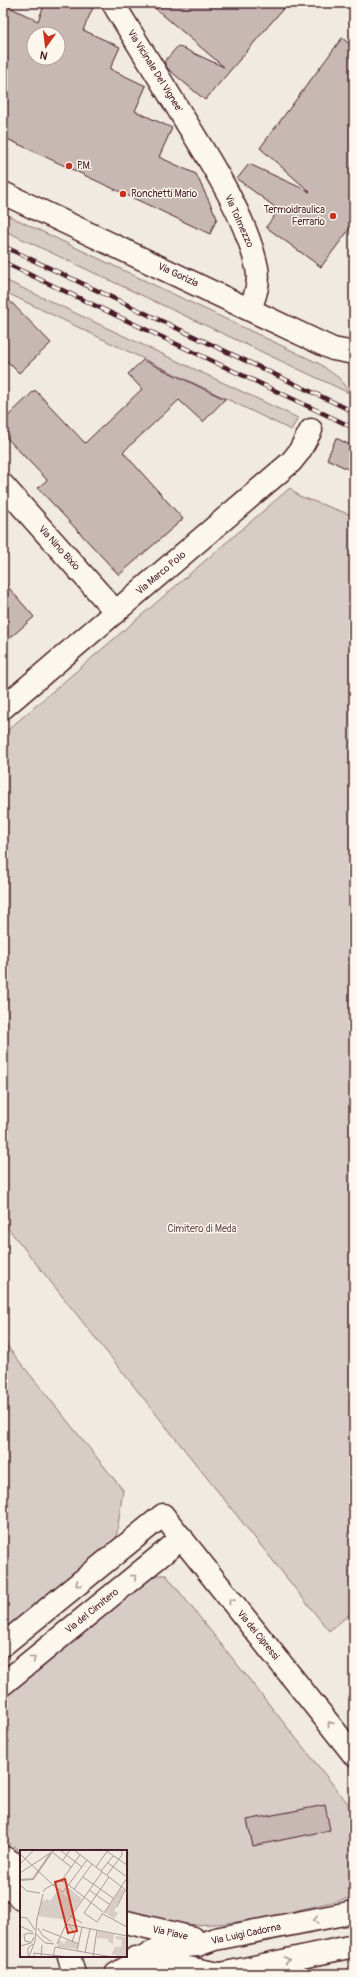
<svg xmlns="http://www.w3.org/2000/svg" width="357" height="1977" viewBox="0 0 357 1977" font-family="Pangolin,sans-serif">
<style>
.green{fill:#d8ccc6;stroke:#917678}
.building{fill:#c8b8b3;stroke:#4a1f2b;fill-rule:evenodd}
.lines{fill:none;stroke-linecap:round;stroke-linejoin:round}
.minor-casing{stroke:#4a1f2b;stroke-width:25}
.minor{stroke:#fbf7ec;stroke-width:22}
.rail-casing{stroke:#4a1f2b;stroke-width:4.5}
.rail{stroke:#fbf7ec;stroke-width:3;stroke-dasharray:9;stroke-linecap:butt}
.oneway{stroke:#ab9695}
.poi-dot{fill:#c8321e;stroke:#fbf7ec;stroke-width:1.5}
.labels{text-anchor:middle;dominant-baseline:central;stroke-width:3;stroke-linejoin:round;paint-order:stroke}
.street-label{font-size:10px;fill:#4a1f2b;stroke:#fbf7ec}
.poi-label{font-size:10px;fill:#4a1f2b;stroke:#fbf7ec;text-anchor:start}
.park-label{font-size:10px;fill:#6e4a52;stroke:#fbf7ec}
.inset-river{fill:none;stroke:#b8a4a2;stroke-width:2}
.inset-road{fill:none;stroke:#ae9998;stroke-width:1}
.view{fill:#c8321e;fill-opacity:0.15;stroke:#c8321e;stroke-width:2}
.inset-edge{fill:none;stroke:#4a1f2b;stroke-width:2}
</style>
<rect width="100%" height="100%" fill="#f0eae0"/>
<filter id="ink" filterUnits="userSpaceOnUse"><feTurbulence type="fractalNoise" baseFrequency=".025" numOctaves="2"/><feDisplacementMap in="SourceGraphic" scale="8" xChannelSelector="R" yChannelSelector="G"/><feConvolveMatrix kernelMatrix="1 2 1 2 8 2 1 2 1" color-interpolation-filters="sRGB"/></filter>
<g filter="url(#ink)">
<g class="green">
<path d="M 3,213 L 320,364 L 340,379 L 349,393 L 3,230 Z"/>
<path d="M 3,279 L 298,418 L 291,430 L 3,291 Z"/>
<path d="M 290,488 L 299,496 L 354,516 L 354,1611 L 329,1631 L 3,1222 L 3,734 Z"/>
<path d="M 3,1341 L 123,1490 L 116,1539 L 3,1632 Z"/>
<path d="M 155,1575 L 166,1575 L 354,1811 L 354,1897 C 298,1909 240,1928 182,1924 C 164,1922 144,1915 126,1910 L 126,1851 L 21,1851 L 21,1853 L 3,1837 L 3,1696 Z"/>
</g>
<g class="building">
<path d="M 45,3 L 95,3 L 83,30 L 120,47 L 110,69 L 146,86 L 135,111 L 172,128 L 159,157 L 196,174 L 217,218 L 210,234 L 3,137 L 3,4 L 38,21 ZM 34,34 L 58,34 L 58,58 L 34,58 Z"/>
<path d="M 149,3 L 288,3 L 205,100 L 168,69 L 164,62 L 178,46 L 224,67 Z"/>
<path d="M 342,38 L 354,47 L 354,223 L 321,267 L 266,227 L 279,210 L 237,179 L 249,164 L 310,192 L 260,148 Z"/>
<path d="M 3,294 L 51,343 L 19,373 L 3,357 Z"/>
<path d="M 143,360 L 225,399 L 203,422 L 179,400 L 123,452 L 183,519 L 119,575 L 38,488 L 47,480 L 3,434 L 3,421 L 35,390 L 85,443 L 142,389 L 128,374 Z"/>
<path d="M 336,438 L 354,447 L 354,472 L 327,459 Z"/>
<path d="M 3,581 L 34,617 L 3,644 Z"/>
<path d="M 325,1805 L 330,1830 L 253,1846 L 247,1820 Z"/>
</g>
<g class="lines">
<g class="minor-casing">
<g id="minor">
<path d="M 113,3 C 137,43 162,82 186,122 C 212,164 247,219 257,268 C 260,283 255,296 250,309"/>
<path d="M 3,193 L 320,343 L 333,349 L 354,353"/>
<path d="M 3,485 L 116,612"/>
<path d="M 3,708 L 291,462 L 299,452 L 311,430"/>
<path d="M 3,1645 L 163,1515 L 354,1755"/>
<path d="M 3,1684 L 182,1538"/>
<path d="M 3,1857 L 21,1868"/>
<path d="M 3,1879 L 21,1899"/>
<path d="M 126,1922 L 193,1938"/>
<path d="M 69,1956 L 74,1974"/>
<path d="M 135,1958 L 220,1974"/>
<path d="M 116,1974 L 160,1948 L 198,1945 L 215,1939 L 354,1912"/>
<path d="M 221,1974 L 354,1946"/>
</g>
</g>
<use href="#minor" class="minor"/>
<g class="rail-casing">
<g id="rail">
<path d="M 3,246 L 354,412"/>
<path d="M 3,262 L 354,428"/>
</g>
</g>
<use href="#rail" class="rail"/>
</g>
<defs><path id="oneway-chevron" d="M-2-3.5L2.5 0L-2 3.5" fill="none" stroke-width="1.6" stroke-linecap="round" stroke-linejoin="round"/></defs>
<g class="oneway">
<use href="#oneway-chevron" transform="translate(134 1577) rotate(-39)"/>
<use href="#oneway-chevron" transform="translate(78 1584) rotate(141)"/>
<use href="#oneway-chevron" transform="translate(231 1601) rotate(-129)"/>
<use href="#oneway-chevron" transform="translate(33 1659) rotate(-39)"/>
<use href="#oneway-chevron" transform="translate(330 1724) rotate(-129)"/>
<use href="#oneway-chevron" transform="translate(316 1920) rotate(168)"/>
<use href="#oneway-chevron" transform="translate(287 1960) rotate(-12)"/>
</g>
</g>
<g class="poi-dot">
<circle cx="69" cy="166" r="4"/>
<circle cx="123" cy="194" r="4"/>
<circle cx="333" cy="216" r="4"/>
</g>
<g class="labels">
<g class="street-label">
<text transform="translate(155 71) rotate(58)">Via Vicinale Del Vignee'</text>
<text transform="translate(239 221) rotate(66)">Via Tolmezzo</text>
<text transform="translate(178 275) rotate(25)">Via Gorizia</text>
<text transform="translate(59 548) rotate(48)">Via Nino Bixio</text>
<text transform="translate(161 573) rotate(-40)">Via Marco Polo</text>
<text transform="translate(92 1611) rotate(-39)">Via del Cimitero</text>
<text transform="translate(258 1635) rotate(51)">Via dei Cipressi</text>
<text transform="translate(170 1933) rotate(12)">Via Piave</text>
<text transform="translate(246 1934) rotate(-12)">Via Luigi Cadorna</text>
</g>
<g class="poi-label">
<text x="77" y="166">P.M.</text>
<text x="131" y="194">Ronchetti Mario</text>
<text x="325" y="210" text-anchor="end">Termoidraulica<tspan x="325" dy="12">Ferrario</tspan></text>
</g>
<g class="park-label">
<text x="202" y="1229">Cimitero di Meda</text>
</g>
</g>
<g transform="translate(20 1850)">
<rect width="107" height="107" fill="#f0eae0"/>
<path d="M 48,37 L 62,49 L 47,70 L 18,66 L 24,41 L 22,51 L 27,49 L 30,51 L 38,40 L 50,49 L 45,43 ZM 101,38 L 104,41 L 94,61 L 98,63 L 94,69 L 85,62 ZM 78,81 L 94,84 L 93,94 L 96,97 L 101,97 L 102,90 L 96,89 L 95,86 L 107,87 L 107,107 L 96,107 L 94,104 L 91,106 L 95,96 L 88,91 L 88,89 L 77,88 ZM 39,90 L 44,94 L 46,90 L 54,92 L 58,95 L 57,99 L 37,97 Z" fill="#d8ccc6"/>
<path class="inset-river" d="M 0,30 L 13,29 L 31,3"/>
<path class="inset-road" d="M 40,0 L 62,17M 54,0 L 107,41M 85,0 L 107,15M 32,2 L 51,17M 0,4 L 32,34M 43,10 L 50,0M 88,13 L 107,27M 0,14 L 14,0M 76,17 L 88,0M 81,21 L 93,6M 0,23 L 35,0M 87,25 L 102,5 L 102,0M 63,27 L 93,48M 39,31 L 45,32 L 83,62M 0,35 L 7,41 L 20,43M 33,35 L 43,42 L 67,10M 54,39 L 72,14M 69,40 L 89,54M 23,42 L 25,39 L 42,30 L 60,5M 97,57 L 105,40M 83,63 L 77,72 L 64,63 L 89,27M 84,63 L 107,28M 83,64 L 107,77M 50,66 L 62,73M 0,67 L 7,68 L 15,80M 17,69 L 23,44M 47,72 L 82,22M 49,75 L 55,83 L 52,92M 0,76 L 13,82M 18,78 L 23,86 L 32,92M 22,79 L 59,94M 16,84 L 25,93 L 34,94M 10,92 L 5,91 L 4,85 L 8,83 L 14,84M 37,94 L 46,74 L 107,86M 0,96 L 11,93 L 14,87M 57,101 L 62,77M 65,102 L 70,79M 8,107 L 8,98 L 13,94M 9,107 L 15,91 L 17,68M 14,107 L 14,103 L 49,107M 21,107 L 22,95M 33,107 L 35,97 L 92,107M 73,107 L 77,80"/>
<path class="view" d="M 45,29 L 57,81 L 48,83 L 35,32 Z"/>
<rect width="107" height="107" class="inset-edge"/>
</g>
<rect width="357" height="1977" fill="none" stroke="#fbf7ec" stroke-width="16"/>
<rect x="8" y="8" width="341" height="1961" fill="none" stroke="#4a1f2b" stroke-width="1.5" filter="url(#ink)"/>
<g transform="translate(46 46) rotate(194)"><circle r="19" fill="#fbf7ec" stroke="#b4a19f"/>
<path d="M0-3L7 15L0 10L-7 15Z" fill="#c8321e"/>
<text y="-6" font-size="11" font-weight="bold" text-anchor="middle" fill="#4a1f2b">N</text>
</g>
</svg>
